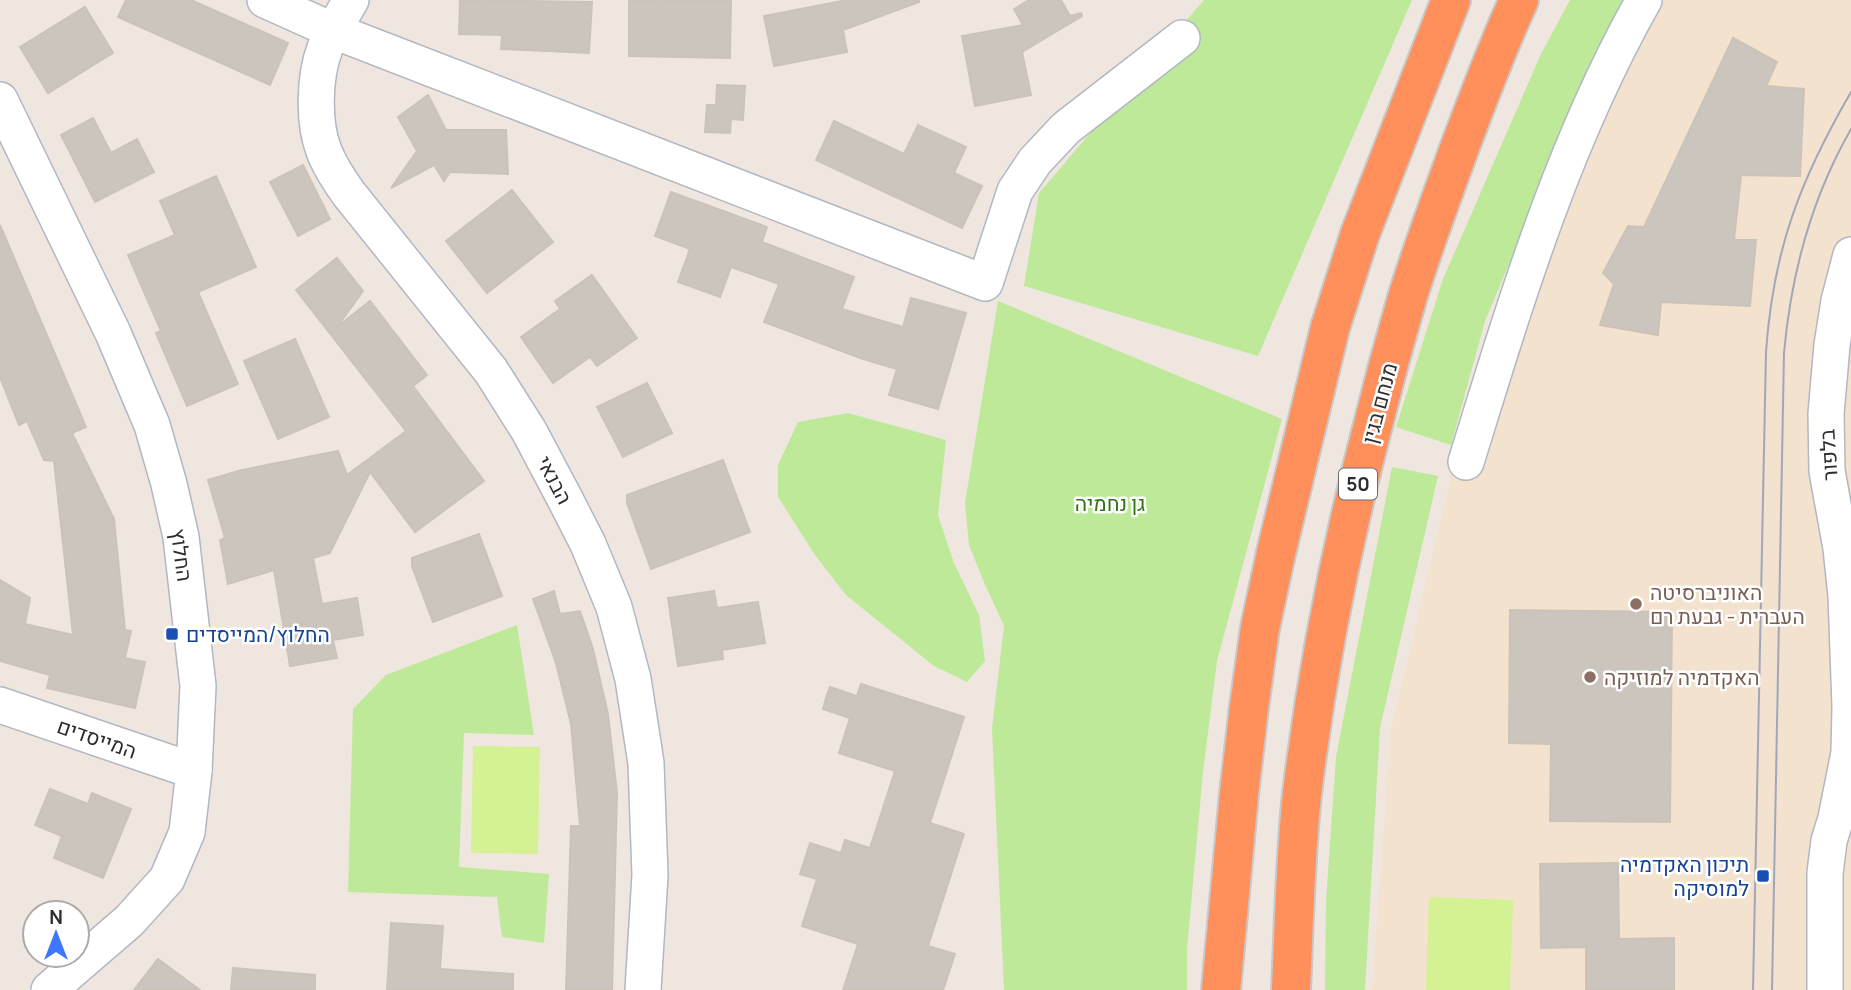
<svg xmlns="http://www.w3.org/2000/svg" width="1851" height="990" viewBox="0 0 1851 990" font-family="Manrope,Heebo,sans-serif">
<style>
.education{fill:#f2e2ce}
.green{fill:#bde999}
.pitch{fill:#d4f194}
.building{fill:#cbc5be;stroke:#ccc3b8;stroke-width:2}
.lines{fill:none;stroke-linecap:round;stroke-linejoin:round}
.minor-casing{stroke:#b3b7c2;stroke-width:38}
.highway-casing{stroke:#c8c8c8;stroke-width:42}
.minor{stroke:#fff;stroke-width:35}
.highway{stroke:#ff8f5b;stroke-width:38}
.tram{stroke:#a1a7b9;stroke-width:2}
.education-dot{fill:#8d6e63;stroke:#fff;stroke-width:2.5}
.transit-dot{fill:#1a4fb4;stroke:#fff;stroke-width:2.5}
.labels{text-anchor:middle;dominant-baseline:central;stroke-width:5;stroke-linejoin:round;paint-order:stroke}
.shield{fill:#fff;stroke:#6c6c6c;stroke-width:2}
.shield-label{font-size:19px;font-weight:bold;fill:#2d2d2d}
.street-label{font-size:21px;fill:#2d2d2d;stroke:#fff}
.park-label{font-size:21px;fill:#337216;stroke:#fff}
.education-label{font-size:21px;fill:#785e54;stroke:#fff;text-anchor:start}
.transit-label{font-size:21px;fill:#164399;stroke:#fff;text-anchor:start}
</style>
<rect width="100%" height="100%" fill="#efe7df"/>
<path class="education" d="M 1662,0 L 1851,0 L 1851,990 L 1372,990 L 1391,730 L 1453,468 L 1551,253 L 1609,110 Z"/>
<g class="green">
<path d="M 1204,0 L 1412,0 L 1258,356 L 1024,286 L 1039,193 Z"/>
<path d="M 1570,0 L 1624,0 L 1603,41 L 1485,321 L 1451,445 L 1396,427 L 1443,279 L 1541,54 Z"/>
<path d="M 998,301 L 1282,419 L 1217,661 L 1203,772 L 1187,949 L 1187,990 L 1004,990 L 992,728 L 1004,626 L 983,580 L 969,545 L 965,503 Z"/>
<path d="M 848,413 L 946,440 L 938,515 L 954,563 L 979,615 L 985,661 L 967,682 L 934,666 L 846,595 L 815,555 L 778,497 L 778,465 L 798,422 Z"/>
<path d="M 1392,467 L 1438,476 L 1380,728 L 1365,990 L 1325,990 L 1326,901 L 1336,757 Z"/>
<path d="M 517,625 L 534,735 L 464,733 L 459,867 L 549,874 L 544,943 L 502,937 L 497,897 L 348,892 L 353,709 L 386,675 Z"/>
</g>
<g class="pitch">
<path d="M 473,746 L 540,747 L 538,854 L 471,853 Z"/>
<path d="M 1429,897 L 1513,900 L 1510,990 L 1426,990 Z"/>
</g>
<g class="building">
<path d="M 126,0 L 191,0 L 288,43 L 270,85 L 118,17 Z"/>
<path d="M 460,0 L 592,2 L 589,53 L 501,49 L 502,35 L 459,34 Z"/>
<path d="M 629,0 L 731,1 L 730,58 L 629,56 Z"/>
<path d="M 847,0 L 919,0 L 919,2 L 843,30 L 847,52 L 774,66 L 764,16 Z"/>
<path d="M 1029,0 L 1061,0 L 1070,16 L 1081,13 L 1082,16 L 1022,52 L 1031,95 L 975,106 L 962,36 L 1023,25 L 1014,9 Z"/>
<path d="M 85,7 L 113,53 L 48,93 L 20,47 Z"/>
<path d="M 1733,38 L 1777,62 L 1766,86 L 1804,89 L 1800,176 L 1741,175 L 1734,240 L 1756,240 L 1750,306 L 1661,302 L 1658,335 L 1600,325 L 1614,284 L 1603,273 L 1628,226 L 1644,227 Z"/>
<path d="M 717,85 L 745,86 L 743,120 L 731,119 L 730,133 L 705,132 L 707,105 L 716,105 Z"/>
<path d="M 428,95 L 446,130 L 506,130 L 508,174 L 450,172 L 444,181 L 434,165 L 391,188 L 417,151 L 398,117 Z"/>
<path d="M 93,118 L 111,153 L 137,139 L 154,172 L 95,202 L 61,135 Z"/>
<path d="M 834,121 L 904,154 L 918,125 L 966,147 L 954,173 L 982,186 L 962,228 L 816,160 Z"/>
<path d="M 303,165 L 330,219 L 298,236 L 270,182 Z"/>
<path d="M 216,176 L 256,267 L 198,292 L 238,384 L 187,406 L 156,333 L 161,331 L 128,255 L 175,235 L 160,201 Z"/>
<path d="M 512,190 L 553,242 L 487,293 L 446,241 Z"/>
<path d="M 671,192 L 767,227 L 762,242 L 854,277 L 842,309 L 903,327 L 911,298 L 966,313 L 938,409 L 889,395 L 897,369 L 860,358 L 764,322 L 779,284 L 731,267 L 720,297 L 678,282 L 690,249 L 655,236 Z"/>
<path d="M 0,225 L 86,427 L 72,433 L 114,519 L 125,630 L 131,631 L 125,658 L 145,662 L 135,708 L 47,688 L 50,675 L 0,661 L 0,580 L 30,598 L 25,624 L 73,635 L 54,461 L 44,460 L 27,421 L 19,425 L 0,377 Z"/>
<path d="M 337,258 L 363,291 L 337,327 L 370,301 L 427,375 L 413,386 L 484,481 L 415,532 L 370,472 L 330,553 L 313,558 L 322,604 L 357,598 L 363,635 L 333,640 L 337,658 L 290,666 L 274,570 L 228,584 L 220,540 L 225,538 L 208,480 L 242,470 L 338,451 L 347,475 L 406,431 L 296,290 Z"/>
<path d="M 592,275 L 637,338 L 597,366 L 590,357 L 553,383 L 521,337 L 560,309 L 555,301 Z"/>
<path d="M 295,339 L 329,417 L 278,439 L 244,361 Z"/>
<path d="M 647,383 L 672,433 L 623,457 L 597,407 Z"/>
<path d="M 723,460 L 750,532 L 651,569 L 627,503 L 627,495 Z"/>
<path d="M 479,534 L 502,596 L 433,622 L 412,566 L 412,558 Z"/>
<path d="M 554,591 L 560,614 L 580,611 L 593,649 L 608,714 L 617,793 L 612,990 L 566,990 L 571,826 L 580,826 L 571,724 L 556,663 L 533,599 Z"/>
<path d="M 714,591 L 717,608 L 758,602 L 765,643 L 722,650 L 723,659 L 678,666 L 668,598 Z"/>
<path d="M 1510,610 L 1672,612 L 1670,822 L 1550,821 L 1551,744 L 1509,743 Z"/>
<path d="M 861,684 L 964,717 L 930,823 L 964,834 L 928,946 L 955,954 L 943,990 L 843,990 L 858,944 L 802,926 L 817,879 L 800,874 L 810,843 L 841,853 L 845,840 L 870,848 L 895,771 L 839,753 L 850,718 L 823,709 L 826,698 L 830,687 L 857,696 Z"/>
<path d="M 50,789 L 88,804 L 92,793 L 131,809 L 103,878 L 54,858 L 62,836 L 35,825 Z"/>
<path d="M 1618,863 L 1619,939 L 1674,938 L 1674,990 L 1586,990 L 1586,947 L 1541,948 L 1540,864 Z"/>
<path d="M 391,923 L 443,926 L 440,969 L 513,974 L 513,990 L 387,990 Z"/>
<path d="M 158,959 L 200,990 L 134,990 Z"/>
<path d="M 233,968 L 315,975 L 315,990 L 231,990 Z"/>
</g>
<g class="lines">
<g class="minor-casing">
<g id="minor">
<path d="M 265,0 L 334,31 L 985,283 L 1015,191 L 1035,161 L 1066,128 L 1182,38"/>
<path d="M 351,0 C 342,16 331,32 325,48 C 314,77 313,123 324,151 C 330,167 339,180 349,194 L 491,371 L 529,431 L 565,499 L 588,544 L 614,607 L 633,679 L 646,763 L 650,875 L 643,990"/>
<path d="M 0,100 L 113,333 L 152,425 L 169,484 L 181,537 L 198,686 L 194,771 L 187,832 L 167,879 L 129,921 L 49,990"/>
<path d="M 1466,462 C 1515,304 1562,145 1644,0"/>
<path d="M 0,705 L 194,771"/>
<path d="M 1825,990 L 1825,873 L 1829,841 L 1836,818 L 1849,753 L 1850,706 L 1846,596 L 1841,548 L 1827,471 L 1826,414 L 1832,345 L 1839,301 L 1851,255"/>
</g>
</g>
<g class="highway-casing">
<g id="highway">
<path d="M 1221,990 L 1239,794 L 1249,707 L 1260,628 L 1276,553 L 1330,328 L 1360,234 L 1451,0"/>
<path d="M 1291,990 C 1294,925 1295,859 1302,794 C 1317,669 1341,547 1373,425 C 1383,384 1394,343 1406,302 C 1421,252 1440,202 1458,152 C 1477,101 1496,50 1519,0"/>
</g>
</g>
<use href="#minor" class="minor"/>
<use href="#highway" class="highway"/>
<g class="tram">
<path d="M 1753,990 L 1766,352 C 1773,250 1800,180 1851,92"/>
<path d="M 1772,990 L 1784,353 C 1791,274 1811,199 1851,129"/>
</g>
</g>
<g class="education-dot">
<circle cx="1636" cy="604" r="7"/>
<circle cx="1590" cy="677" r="7"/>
</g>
<g class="transit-dot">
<rect x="165" y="627" width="14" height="14" rx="3.5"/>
<rect x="1756" y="869" width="14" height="14" rx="3.5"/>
</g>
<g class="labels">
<rect class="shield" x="1339" y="468.5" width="38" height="31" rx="5"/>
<g class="shield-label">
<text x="1358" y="484">50</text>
</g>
<g class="street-label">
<text transform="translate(1379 403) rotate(-75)">מנחם בגין</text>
<text transform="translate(1828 455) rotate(-94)">בלפור</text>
<text transform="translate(555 480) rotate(62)">הבנאי</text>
<text transform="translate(182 555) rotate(82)">החלוץ</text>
<text transform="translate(97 738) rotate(19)">המייסדים</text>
</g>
<g class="park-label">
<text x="1110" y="503">גן נחמיה</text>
</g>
<g class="education-label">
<text x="1650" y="592">האוניברסיטה<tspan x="1650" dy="24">העברית - גבעת רם</tspan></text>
<text x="1604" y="677">האקדמיה למוזיקה</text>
</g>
<g class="transit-label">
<text x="186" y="634">החלוץ/המייסדים</text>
<text x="1749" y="864" text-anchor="end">תיכון האקדמיה<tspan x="1749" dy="24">למוסיקה</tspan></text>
</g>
</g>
<g transform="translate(56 934)"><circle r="33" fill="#ffffff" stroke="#ababab" stroke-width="2"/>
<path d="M0-5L12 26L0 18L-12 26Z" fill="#3d77ff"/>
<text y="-10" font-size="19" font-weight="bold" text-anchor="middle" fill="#2d2d2d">N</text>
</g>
</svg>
